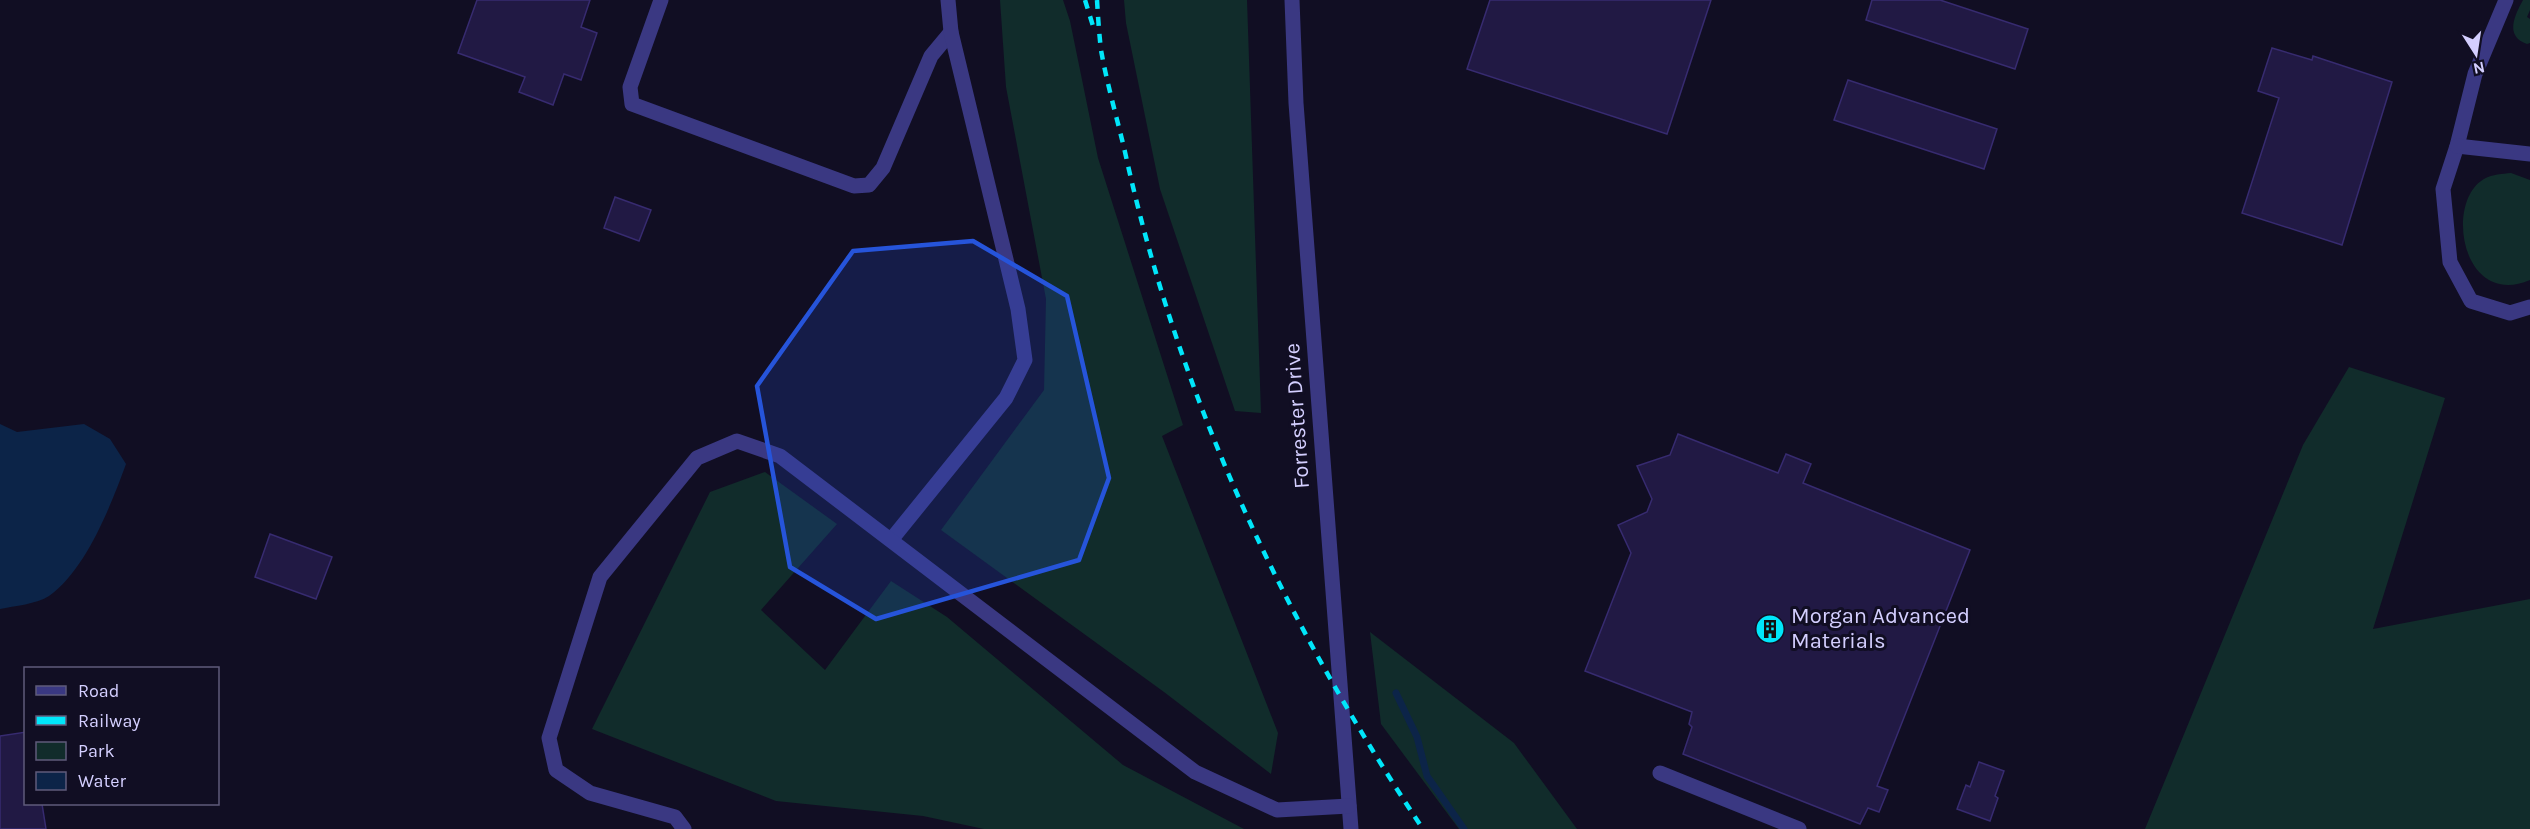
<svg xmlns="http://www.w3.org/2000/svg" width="2530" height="829" viewBox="0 0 2530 829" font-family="Karla,sans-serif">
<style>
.green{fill:#112c2b}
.water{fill:#0c2448}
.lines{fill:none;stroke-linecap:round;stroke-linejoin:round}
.stream{stroke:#0c2448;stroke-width:7}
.building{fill:#211944;stroke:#372b70;stroke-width:1.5}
.minor{stroke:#3a3882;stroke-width:15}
.rail{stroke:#00e6fa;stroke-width:4.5;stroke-dasharray:9 8;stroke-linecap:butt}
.marked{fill:#2654da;fill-opacity:0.2;stroke:#2654da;stroke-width:4.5;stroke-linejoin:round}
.labels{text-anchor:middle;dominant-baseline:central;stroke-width:6;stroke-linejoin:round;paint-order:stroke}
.street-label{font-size:22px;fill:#d4cfff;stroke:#110e23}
.poi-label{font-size:22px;fill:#d4cfff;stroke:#110e23;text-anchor:start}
</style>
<rect width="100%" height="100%" fill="#110e23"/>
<g class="green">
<path d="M 1000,0 L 1063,0 L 1070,21 L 1098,158 L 1183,425 L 1162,436 L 1278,733 L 1271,774 L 1164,692 L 941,530 L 1044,390 L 1046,299 L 1006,87 Z"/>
<path d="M 1124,0 L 1247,0 L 1261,413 L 1235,411 L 1160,189 L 1126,23 Z"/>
<path d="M 2523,0 L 2530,0 L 2530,10 L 2527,17 L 2530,19 L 2530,43 L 2527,44 C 2504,36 2515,15 2523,0 Z"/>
<path d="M 2511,173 L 2530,180 L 2530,280 C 2462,309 2444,202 2484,179 C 2493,174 2502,174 2511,173 Z"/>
<path d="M 2349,367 L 2445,398 L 2373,629 L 2530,599 L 2530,829 L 2145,829 L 2303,445 Z"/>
<path d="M 765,472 L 837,524 L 761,610 L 825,670 L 891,581 L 947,617 L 1123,765 L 1244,829 L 984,829 L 923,816 L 776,801 L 592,729 L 710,492 Z"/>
<path d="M 1370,632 L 1514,743 L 1577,829 L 1459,829 L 1381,724 Z"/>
</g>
<path class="water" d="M 0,424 L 17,432 L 84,424 L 110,439 L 126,464 C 111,505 86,570 49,596 C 37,604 14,606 0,609 Z"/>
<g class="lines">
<path class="stream" d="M 1396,693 L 1417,737 L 1427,776 L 1464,829"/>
</g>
<g class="building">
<path d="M 477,0 L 590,0 L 581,27 L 597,33 L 581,80 L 564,74 L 553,105 L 519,92 L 525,77 L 458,53 Z"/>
<path d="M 1490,0 L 1711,0 L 1667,134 L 1467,69 Z"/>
<path d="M 1872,0 L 1940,0 L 2028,29 L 2015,69 L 1866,20 Z"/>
<path d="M 2272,48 L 2312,60 L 2313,56 L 2392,82 L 2342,245 L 2242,213 L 2279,98 L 2258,91 Z"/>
<path d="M 1848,80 L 1997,129 L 1984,169 L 1834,120 Z"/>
<path d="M 615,197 L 651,210 L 639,241 L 604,228 Z"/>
<path d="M 1678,434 L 1778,473 L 1786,454 L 1811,464 L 1803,483 L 1970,550 L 1877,786 L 1888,790 L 1879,812 L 1868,808 L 1860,824 L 1683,754 L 1692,727 L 1689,724 L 1692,712 L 1585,671 L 1631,553 L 1618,525 L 1647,512 L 1652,499 L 1637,466 L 1670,455 Z"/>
<path d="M 270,534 L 332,557 L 316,599 L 255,577 Z"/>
<path d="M 26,732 L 26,804 L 42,804 L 46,829 L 0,829 L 0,736 Z"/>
<path d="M 1979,762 L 2004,771 L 1995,796 L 1998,798 L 1990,821 L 1957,809 L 1966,785 L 1970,787 Z"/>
</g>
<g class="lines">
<g class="minor">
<path d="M 661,0 L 630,87 L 632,104 L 854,186 L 869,185 L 883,168 L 931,56 L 951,32"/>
<path d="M 1292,0 L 1296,103 L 1351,829"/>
<path d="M 2506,0 L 2475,74 L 2457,146 L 2443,189 L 2450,262 L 2471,301 L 2510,313 L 2530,307"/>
<path d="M 2457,146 L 2530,154"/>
<path d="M 891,540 L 1006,398 L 1025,360 L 1018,309 L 951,32 L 948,0"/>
<path d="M 1660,773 L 1799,829"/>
<path d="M 684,829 L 675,817 L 590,793 L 556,770 L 549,738 L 600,577 L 697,458 L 737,441 L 780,456 L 1195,772 L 1277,810 L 1349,806"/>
</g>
<g class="rail">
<path d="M 1085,0 L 1093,26"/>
<path d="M 1097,0 C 1098,16 1099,33 1101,50 C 1107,84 1117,118 1125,152 C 1179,399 1283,619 1423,829"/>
</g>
</g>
<path class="marked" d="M 973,241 L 1067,296 L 1109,478 L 1079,560 L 876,619 L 790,567 L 757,386 L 853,251 Z"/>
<defs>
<g id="building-disc" transform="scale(1.5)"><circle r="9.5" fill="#00e6fa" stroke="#110e23"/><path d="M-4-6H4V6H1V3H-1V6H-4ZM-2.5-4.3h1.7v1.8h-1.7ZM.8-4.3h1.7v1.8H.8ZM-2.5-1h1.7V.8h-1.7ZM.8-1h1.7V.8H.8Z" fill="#111"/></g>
</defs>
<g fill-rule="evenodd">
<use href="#building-disc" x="1770" y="629"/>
</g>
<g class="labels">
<g class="street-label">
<text transform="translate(1297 416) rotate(-94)">Forrester Drive</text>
</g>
<g class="poi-label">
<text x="1791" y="616">Morgan Advanced<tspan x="1791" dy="25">Materials</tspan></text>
</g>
</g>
<rect x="24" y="667" width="195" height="138" fill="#110e23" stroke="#5f5b7b" stroke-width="1.5"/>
<rect x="36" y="686" width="30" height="9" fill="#3a3882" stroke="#5f5b7b" stroke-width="1.5"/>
<text x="78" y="697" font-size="18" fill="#d4cfff">Road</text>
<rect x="36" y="716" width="30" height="9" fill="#00e6fa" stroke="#5f5b7b" stroke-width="1.5"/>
<text x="78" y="727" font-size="18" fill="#d4cfff">Railway</text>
<rect x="36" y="742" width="30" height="18" fill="#112c2b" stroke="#5f5b7b" stroke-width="1.5"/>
<text x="78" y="757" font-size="18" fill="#d4cfff">Park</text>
<rect x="36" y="772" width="30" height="18" fill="#0c2448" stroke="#5f5b7b" stroke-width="1.5"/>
<text x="78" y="787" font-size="18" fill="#d4cfff">Water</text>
<g transform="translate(2476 54) rotate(168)" stroke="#110e23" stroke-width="4.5" paint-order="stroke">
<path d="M0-4.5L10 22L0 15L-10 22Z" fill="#d4cfff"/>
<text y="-9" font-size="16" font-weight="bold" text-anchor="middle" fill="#d4cfff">N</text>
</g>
</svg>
